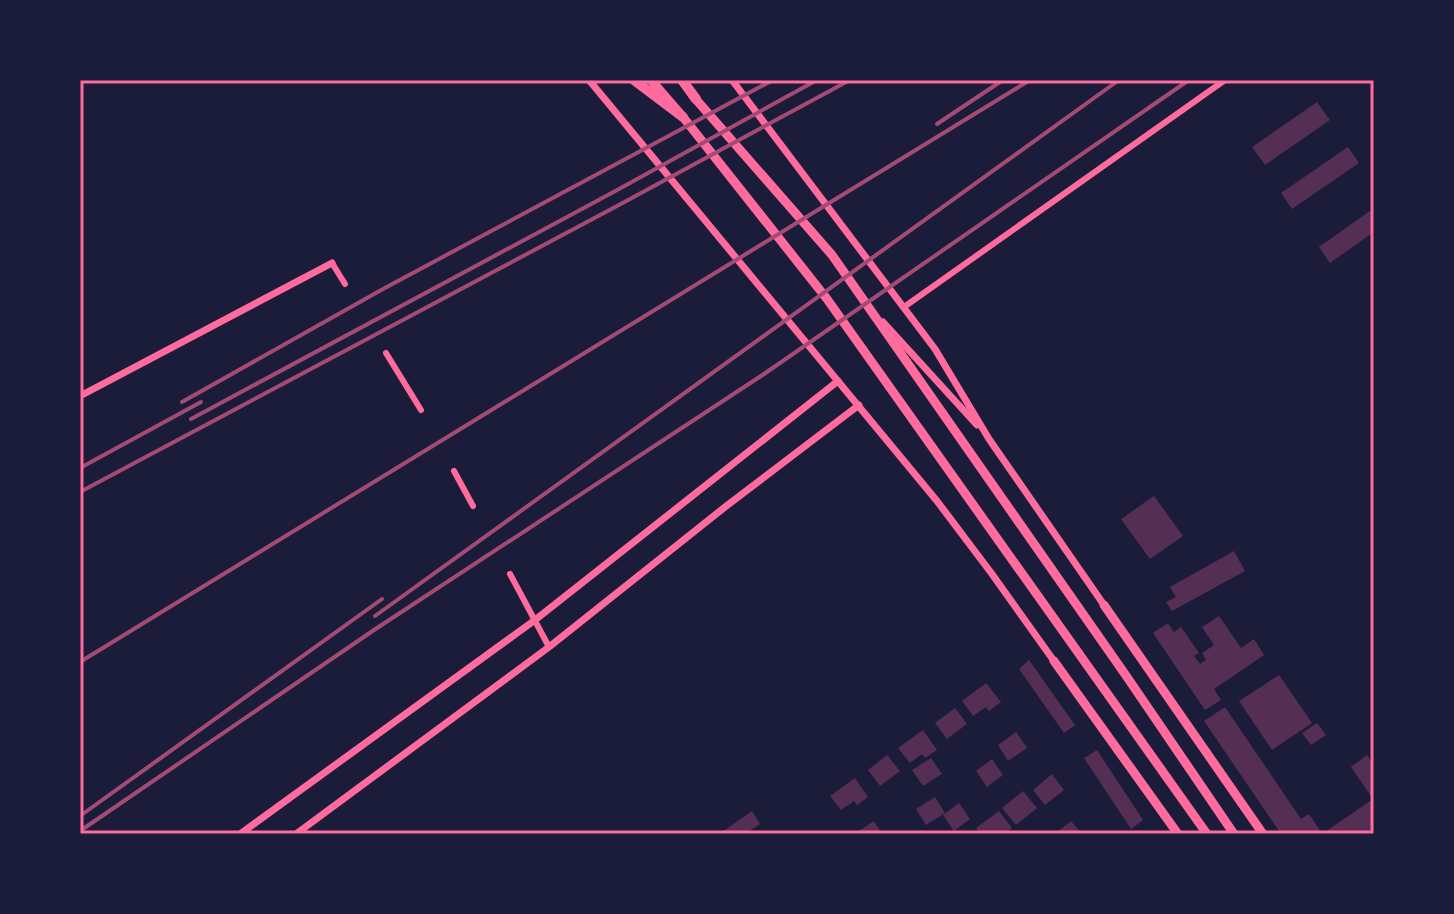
<svg xmlns="http://www.w3.org/2000/svg" width="1454" height="914" viewBox="0 0 1454 914" font-family="'Libre Baskerville',serif">
<style>
.building{fill:#542f53}
.lines{fill:none;stroke-linecap:round;stroke-linejoin:round}
.minor{stroke:#ff6b9d;stroke-width:6}
.tertiary{stroke:#ff6b9d;stroke-width:7}
.trunk{stroke:#ff6b9d;stroke-width:9}
.motorway{stroke:#ff6b9d;stroke-width:10}
.rail{stroke:#a44b75;stroke-width:4}
.neatline{fill:none;stroke:#ff6b9d;stroke-width:3}
</style>
<rect width="100%" height="100%" fill="#1b1b3a"/>
<g class="building">
<path d="M 1317,102 L 1330,120 L 1265,165 L 1252,147 Z"/>
<path d="M 1348,147 L 1359,163 L 1292,209 L 1281,193 Z"/>
<path d="M 1374,208 L 1374,232 L 1330,263 L 1319,247 Z"/>
<path d="M 1154,496 L 1183,536 L 1150,559 L 1121,519 Z"/>
<path d="M 1234,551 L 1245,571 L 1172,611 L 1166,602 L 1176,597 L 1170,587 Z"/>
<path d="M 1219,616 L 1241,648 L 1254,639 L 1264,655 L 1214,689 L 1221,700 L 1205,710 L 1153,633 L 1168,623 L 1174,632 L 1181,627 L 1199,653 L 1194,656 L 1200,664 L 1206,660 L 1202,653 L 1214,645 L 1202,627 Z"/>
<path d="M 1029,660 L 1075,725 L 1064,733 L 1019,669 Z"/>
<path d="M 1279,675 L 1312,723 L 1272,750 L 1239,701 Z"/>
<path d="M 986,683 L 1001,702 L 989,711 L 986,707 L 973,716 L 962,701 Z"/>
<path d="M 1225,707 L 1301,819 L 1309,814 L 1321,832 L 1318,834 L 1281,834 L 1204,721 Z"/>
<path d="M 955,708 L 967,724 L 947,739 L 935,723 Z"/>
<path d="M 1317,723 L 1326,735 L 1311,745 L 1302,733 Z"/>
<path d="M 923,730 L 937,750 L 925,758 L 922,754 L 910,763 L 898,748 Z"/>
<path d="M 1016,732 L 1027,748 L 1008,761 L 998,745 Z"/>
<path d="M 1097,750 L 1143,820 L 1131,829 L 1084,758 Z"/>
<path d="M 887,755 L 900,771 L 880,786 L 868,770 Z"/>
<path d="M 1367,755 L 1374,765 L 1374,834 L 1322,834 L 1373,799 L 1351,767 Z"/>
<path d="M 931,758 L 942,774 L 923,786 L 912,770 Z"/>
<path d="M 992,759 L 1003,775 L 987,787 L 976,771 Z"/>
<path d="M 1052,774 L 1064,790 L 1045,805 L 1033,790 Z"/>
<path d="M 855,778 L 868,797 L 857,805 L 854,801 L 841,810 L 830,796 Z"/>
<path d="M 1023,791 L 1037,808 L 1016,825 L 1002,808 Z"/>
<path d="M 935,797 L 945,813 L 926,825 L 916,809 Z"/>
<path d="M 959,803 L 970,819 L 954,831 L 943,815 Z"/>
<path d="M 752,811 L 760,824 L 745,834 L 719,834 Z"/>
<path d="M 999,811 L 1012,828 L 1004,834 L 996,833 L 981,834 L 976,828 Z"/>
<path d="M 874,821 L 882,834 L 854,834 Z"/>
<path d="M 1071,821 L 1082,834 L 1055,834 Z"/>
</g>
<g class="lines">
<g class="minor">
<path d="M 332,263 L 345,284"/>
<path d="M 904,307 L 1225,80"/>
<path d="M 386,353 L 421,410"/>
<path d="M 454,471 L 473,506"/>
<path d="M 510,574 L 549,647"/>
</g>
<g class="tertiary">
<path d="M 589,80 L 937,501 L 992,574 L 1054,661"/>
<path d="M 732,80 L 935,349 L 989,439 L 1104,605"/>
<path d="M 883,322 L 977,425"/>
<path d="M 80,396 L 332,263"/>
<path d="M 240,834 L 535,620 L 838,381"/>
<path d="M 296,834 L 549,647 L 725,507 L 859,405"/>
</g>
<g class="trunk">
<path d="M 651,80 L 683,117 L 827,299 L 1207,834"/>
<path d="M 693,96 L 832,255 L 1127,677 L 1234,834"/>
<path d="M 1104,605 L 1263,834"/>
<path d="M 1054,661 L 1178,834"/>
</g>
<g class="motorway">
<path d="M 634,80 L 683,117"/>
<path d="M 682,80 L 696,99"/>
</g>
<g class="rail">
<path d="M 937,124 L 1003,80"/>
<path d="M 182,402 L 383,289 L 773,80"/>
<path d="M 191,419 L 619,189 L 817,80"/>
<path d="M 80,468 L 201,402"/>
<path d="M 80,492 L 617,206 L 850,80"/>
<path d="M 375,616 L 1119,80"/>
<path d="M 80,662 L 1030,80"/>
<path d="M 80,816 L 382,599"/>
<path d="M 80,831 L 374,630 L 764,374 L 1189,80"/>
</g>
</g>
<rect width="1454" height="914" fill="none" stroke="#1b1b3a" stroke-width="164"/>
<rect x="82" y="82" width="1290" height="750" class="neatline"/>
</svg>
